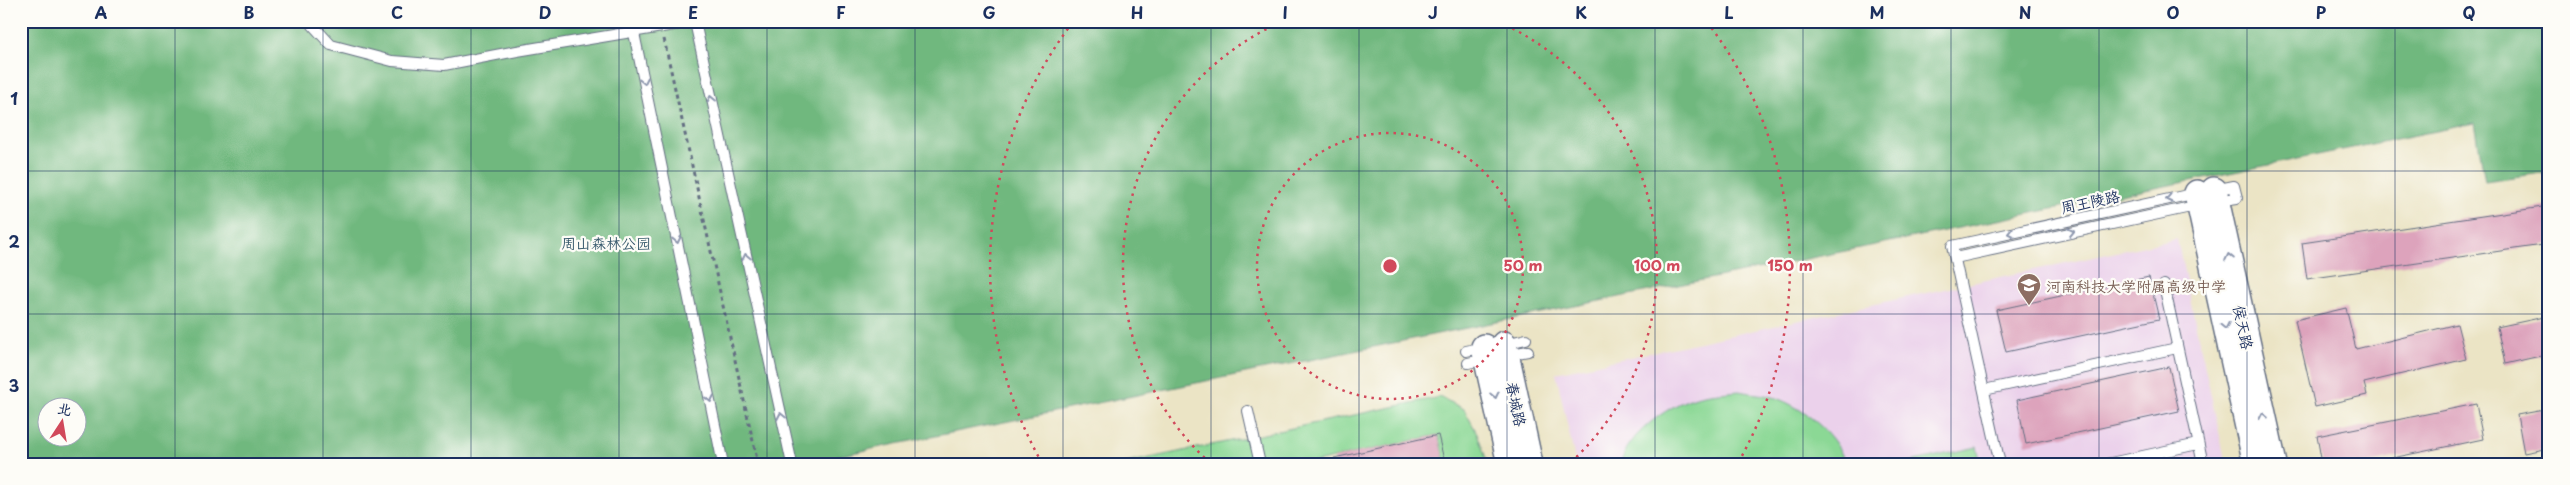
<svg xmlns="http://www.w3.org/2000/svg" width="2570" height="485" viewBox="0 0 2570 485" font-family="'Playpen Sans','LXGW WenKai TC',sans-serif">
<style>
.built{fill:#ebd1eb}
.green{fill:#8bd895;stroke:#53847a}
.forest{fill:#70b87e;stroke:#46746e;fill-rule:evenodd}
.building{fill:#dda3bc}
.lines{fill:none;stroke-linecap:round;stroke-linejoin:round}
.service-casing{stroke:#646e82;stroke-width:12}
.tertiary-casing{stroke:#646e82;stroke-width:28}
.path{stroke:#646e82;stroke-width:3;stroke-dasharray:4 4;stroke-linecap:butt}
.service{stroke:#fff;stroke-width:10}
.tertiary{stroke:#fff;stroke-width:25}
.oneway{stroke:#8d97ae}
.grid{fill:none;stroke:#1b2f5e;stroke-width:1;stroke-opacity:0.55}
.ring{fill:none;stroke:#d1495b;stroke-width:2.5;stroke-dasharray:2.5 5}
.labels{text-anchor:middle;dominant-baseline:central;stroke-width:4.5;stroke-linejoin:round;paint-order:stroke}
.street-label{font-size:15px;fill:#1b2f5e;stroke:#fdfcf7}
.park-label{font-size:15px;fill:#37596c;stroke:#fdfcf7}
.education-label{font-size:15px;fill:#785e54;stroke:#fdfcf7;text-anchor:start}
.centre{fill:#d1495b;stroke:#fdfcf7;stroke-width:2.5}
.ring-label{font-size:15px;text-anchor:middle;font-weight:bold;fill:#d1495b;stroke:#fdfcf7;stroke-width:4.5;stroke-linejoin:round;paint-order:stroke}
.neatline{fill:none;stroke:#1b2f5e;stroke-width:2}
.grid-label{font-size:16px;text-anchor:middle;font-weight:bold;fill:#1b2f5e}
</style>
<rect width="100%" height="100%" fill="#fdfcf7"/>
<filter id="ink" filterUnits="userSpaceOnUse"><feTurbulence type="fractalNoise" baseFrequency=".02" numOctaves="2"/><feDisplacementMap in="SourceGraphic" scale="10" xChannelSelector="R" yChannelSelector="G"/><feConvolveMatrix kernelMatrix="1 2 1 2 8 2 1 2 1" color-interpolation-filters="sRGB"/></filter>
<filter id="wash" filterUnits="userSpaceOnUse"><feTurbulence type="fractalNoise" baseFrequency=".0096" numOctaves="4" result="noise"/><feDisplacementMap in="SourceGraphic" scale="20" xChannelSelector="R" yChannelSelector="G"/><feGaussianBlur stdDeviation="1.12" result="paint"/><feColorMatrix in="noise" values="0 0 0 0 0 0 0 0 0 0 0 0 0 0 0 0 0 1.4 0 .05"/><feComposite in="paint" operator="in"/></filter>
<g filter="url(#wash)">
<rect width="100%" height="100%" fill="#ebe4c5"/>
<path class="built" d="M 2177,239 L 2226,464 L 1576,464 L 1556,373 Z"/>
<g class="green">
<path d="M 1739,391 C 1752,394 1769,394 1781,400 C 1806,410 1839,437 1845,464 L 1621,464 C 1625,437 1667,406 1693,398 C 1707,393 1724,393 1739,391 Z"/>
<path d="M 1440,397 L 1464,409 L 1477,433 L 1488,464 L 1445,464 L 1438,435 L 1307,464 L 1121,464 Z"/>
<path d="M 1977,447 L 1981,464 L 1901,464 Z"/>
</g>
<path class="forest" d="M 21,21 L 2549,21 L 2549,172 L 2485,181 L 2475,123 L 798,464 L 21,464 ZM 48,408 L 78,408 L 78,438 L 48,438 Z"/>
<g id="blocks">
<g class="building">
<path d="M 2549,206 L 2549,244 L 2307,279 L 2302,243 Z"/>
<path d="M 2149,277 L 2159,319 L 2006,352 L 1996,310 Z"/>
<path d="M 2346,308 L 2356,349 L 2457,324 L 2466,359 L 2364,383 L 2367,395 L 2315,407 L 2295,320 Z"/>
<path d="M 2549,316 L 2549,354 L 2505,364 L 2497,327 Z"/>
<path d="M 2169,367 L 2179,411 L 2026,444 L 2017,400 Z"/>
<path d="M 2476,404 L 2483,439 L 2364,464 L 2322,464 L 2317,436 Z"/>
<path d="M 2549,409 L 2549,448 L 2524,453 L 2517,415 Z"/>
<path d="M 1438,435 L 1445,464 L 1335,464 L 1334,458 Z"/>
</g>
</g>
</g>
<g filter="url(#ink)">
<use href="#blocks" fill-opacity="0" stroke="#646e82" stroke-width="1"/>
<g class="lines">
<g class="service-casing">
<g id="service">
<path d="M 309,21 L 331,45 L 392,61 L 444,65 L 517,51 L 698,21"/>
<path d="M 695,22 L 792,464"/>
<path d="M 634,33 L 723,464"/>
<path d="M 2214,190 L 2234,186 L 2237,198 L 2217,201"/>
<path d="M 1955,258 L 2200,205"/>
<path d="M 2164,285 L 2203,464"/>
<path d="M 1505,344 L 1526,339"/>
<path d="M 1466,351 L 1485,347"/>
<path d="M 1506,355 L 1528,351"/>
<path d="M 1468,363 L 1487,359"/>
<path d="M 1984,390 L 2177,348"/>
<path d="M 1248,411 L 1260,464"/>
<path d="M 2000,464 L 1952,246 L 2197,193"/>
<path d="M 2106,464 L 2198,444"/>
</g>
</g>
<g class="tertiary-casing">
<g id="tertiary">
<path d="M 2214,190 L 2274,464"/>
<path d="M 2197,193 L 2256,464"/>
<path d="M 1504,344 L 1530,464"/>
<path d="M 1484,347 L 1510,464"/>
</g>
</g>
<path class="path" d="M 664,39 L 758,464"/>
<use href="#service" class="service"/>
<use href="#tertiary" class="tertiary"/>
</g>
<defs><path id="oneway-chevron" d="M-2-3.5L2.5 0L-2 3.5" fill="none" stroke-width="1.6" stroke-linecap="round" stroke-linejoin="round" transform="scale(1.25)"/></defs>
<g class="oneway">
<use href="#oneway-chevron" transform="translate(644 81) rotate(78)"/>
<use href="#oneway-chevron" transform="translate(711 99) rotate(-102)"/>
<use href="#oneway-chevron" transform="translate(2169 199) rotate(168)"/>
<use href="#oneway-chevron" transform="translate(2071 232) rotate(-12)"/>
<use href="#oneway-chevron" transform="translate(2011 233) rotate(168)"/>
<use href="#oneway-chevron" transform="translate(677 240) rotate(78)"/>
<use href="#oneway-chevron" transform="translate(746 257) rotate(-102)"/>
<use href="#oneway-chevron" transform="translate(2229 257) rotate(-102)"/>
<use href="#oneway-chevron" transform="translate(2225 326) rotate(78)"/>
<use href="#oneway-chevron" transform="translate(1495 395) rotate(78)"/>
<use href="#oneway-chevron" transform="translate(710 399) rotate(78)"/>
<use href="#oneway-chevron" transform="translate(781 416) rotate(-102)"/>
<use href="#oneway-chevron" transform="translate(2263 416) rotate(-102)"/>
</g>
</g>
<path class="grid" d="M 175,21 L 175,464M 323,21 L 323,464M 471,21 L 471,464M 619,21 L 619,464M 767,21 L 767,464M 915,21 L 915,464M 1063,21 L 1063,464M 1211,21 L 1211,464M 1359,21 L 1359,464M 1507,21 L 1507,464M 1655,21 L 1655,464M 1803,21 L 1803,464M 1951,21 L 1951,464M 2099,21 L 2099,464M 2247,21 L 2247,464M 2395,21 L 2395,464M 21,171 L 2549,171M 21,314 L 2549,314"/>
<g class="ring">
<circle cx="1390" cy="266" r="133"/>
<path d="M1210 463A267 267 0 0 1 1281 22M1499 22A267 267 0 0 1 1570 463"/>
<path d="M1042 463A400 400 0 0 1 1073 22M1707 22A400 400 0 0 1 1738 463"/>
</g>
<defs>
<g id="school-pin" transform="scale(1.25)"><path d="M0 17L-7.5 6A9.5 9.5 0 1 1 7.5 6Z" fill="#8d6e63" stroke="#fdfcf7"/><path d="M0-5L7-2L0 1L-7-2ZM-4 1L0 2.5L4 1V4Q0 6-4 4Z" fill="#fff"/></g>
</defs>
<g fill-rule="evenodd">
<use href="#school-pin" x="2029" y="285"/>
</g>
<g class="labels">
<g class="street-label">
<text transform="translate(2090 201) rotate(-12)">周王陵路</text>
<text transform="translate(2244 327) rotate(78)">侯天路</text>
<text transform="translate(1517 404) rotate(78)">春城路</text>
</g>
<g class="park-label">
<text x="606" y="242">周山森林公园</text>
</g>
<g class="education-label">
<text x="2046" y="285">河南科技大学附属高级中学</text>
</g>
</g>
<circle cx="1390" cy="266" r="8" class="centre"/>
<g class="ring-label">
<text x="1523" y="271">50 m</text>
<text x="1657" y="271">100 m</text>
<text x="1790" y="271">150 m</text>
</g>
<rect width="2570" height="485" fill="none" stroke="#fdfcf7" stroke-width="55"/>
<g transform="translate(62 422) rotate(12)"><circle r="24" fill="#fdfcf7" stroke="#a3aaba"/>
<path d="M0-4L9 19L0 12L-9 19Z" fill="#d1495b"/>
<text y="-8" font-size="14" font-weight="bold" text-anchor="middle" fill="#1b2f5e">北</text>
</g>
<rect x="28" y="28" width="2514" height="430" class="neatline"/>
<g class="grid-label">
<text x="101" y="19">A</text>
<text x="249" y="19">B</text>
<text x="397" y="19">C</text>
<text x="545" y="19">D</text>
<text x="693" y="19">E</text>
<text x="841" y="19">F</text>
<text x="989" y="19">G</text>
<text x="1137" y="19">H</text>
<text x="1285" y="19">I</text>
<text x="1433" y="19">J</text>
<text x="1581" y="19">K</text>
<text x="1729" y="19">L</text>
<text x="1877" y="19">M</text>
<text x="2025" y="19">N</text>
<text x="2173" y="19">O</text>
<text x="2321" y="19">P</text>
<text x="2469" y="19">Q</text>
<text x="14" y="105">1</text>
<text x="14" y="248">2</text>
<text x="14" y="392">3</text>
</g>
</svg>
